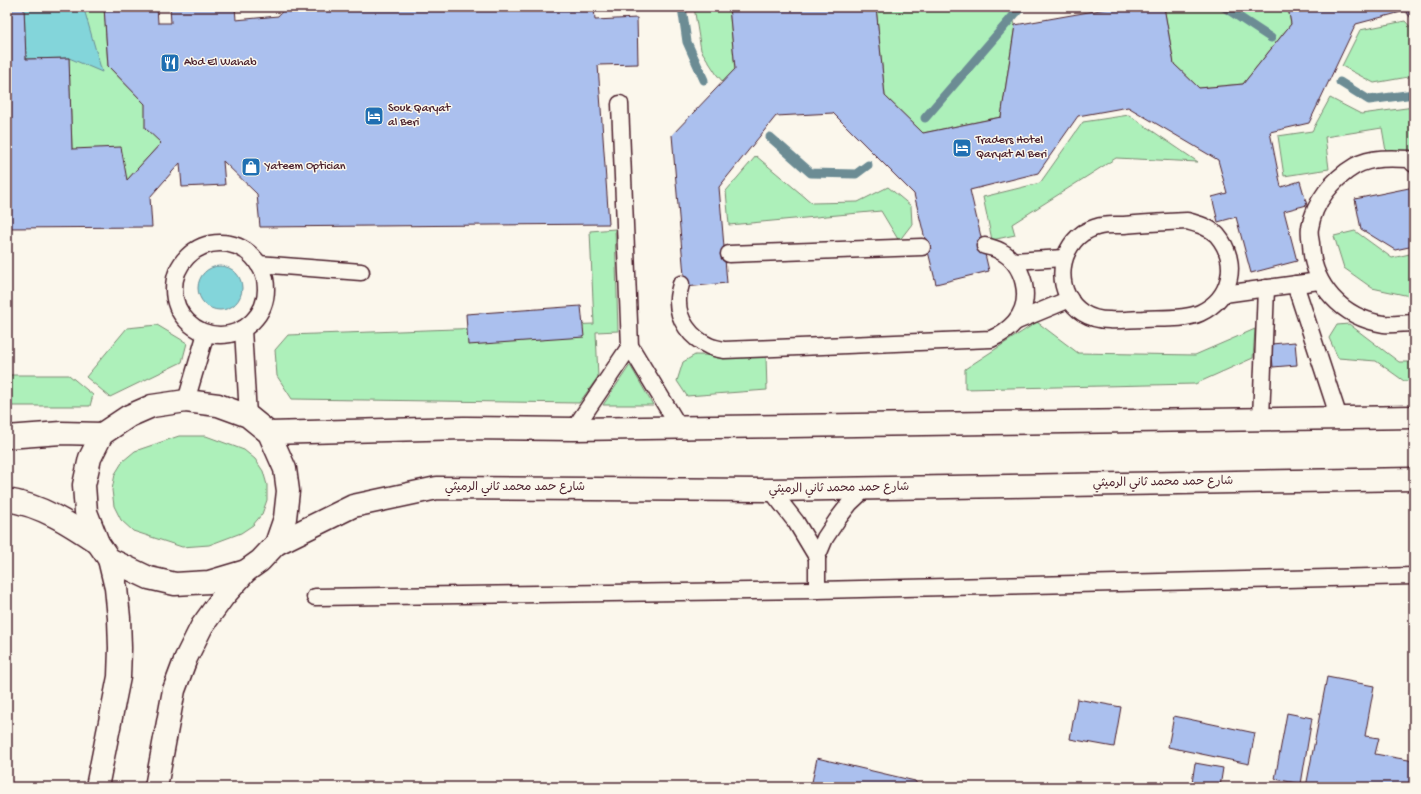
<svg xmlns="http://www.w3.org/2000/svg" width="1421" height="794" viewBox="0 0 1421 794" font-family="'Gochi Hand','Playpen Sans Arabic',sans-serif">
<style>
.green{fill:#adf0ba;stroke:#7c8872}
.water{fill:#83d5da;stroke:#6c8c94}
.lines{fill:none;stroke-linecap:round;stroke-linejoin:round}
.stream{stroke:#6c8c94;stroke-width:9}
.building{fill:#abc0ee;stroke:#4a1f2b}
.lane-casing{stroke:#4a1f2b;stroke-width:19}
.secondary-casing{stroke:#4a1f2b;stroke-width:25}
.lane{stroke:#fbf7ec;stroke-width:16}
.secondary{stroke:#fbf7ec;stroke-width:22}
.labels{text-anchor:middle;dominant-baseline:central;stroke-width:3;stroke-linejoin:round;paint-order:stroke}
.poi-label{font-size:12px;fill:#4a1f2b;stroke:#fbf7ec;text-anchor:start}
.street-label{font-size:12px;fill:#4a1f2b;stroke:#fbf7ec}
</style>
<rect width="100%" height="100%" fill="#fbf7ec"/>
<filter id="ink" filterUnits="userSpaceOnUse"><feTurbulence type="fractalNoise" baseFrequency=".025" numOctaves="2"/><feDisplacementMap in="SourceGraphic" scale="8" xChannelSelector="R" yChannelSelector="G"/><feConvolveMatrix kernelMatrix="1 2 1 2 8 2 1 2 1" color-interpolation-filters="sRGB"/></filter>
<g filter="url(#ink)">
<g class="green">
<path d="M 24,7 L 104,7 L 108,66 L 145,104 L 161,143 L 127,180 L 72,149 L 69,58 L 26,59 Z"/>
<path d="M 694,7 L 729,7 L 735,69 L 723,82 L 717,75 L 701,50 Z"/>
<path d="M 876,7 L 1010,7 L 1015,25 L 1001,117 L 923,133 L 885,96 Z"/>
<path d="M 1164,7 L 1288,7 L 1291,24 L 1243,84 L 1199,88 L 1174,64 Z"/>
<path d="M 1405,21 L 1414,31 L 1414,76 L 1374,83 L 1342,66 L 1360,30 Z"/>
<path d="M 1330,98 L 1361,114 L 1414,107 L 1414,153 L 1387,157 L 1382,128 L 1325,137 L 1329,169 L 1284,176 L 1278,136 L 1312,131 Z"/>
<path d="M 1129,115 L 1198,162 L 1116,158 L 1012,224 L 1015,235 L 992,240 L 983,197 L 1040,183 L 1083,122 Z"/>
<path d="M 756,156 L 812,203 L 858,202 L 888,187 L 911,206 L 912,224 L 899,241 L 881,211 L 729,225 L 726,191 Z"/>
<path d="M 615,229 L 618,331 L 596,332 L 598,377 L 579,403 L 292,399 L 277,376 L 275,350 L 288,335 L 594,324 L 590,231 Z"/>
<path d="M 1355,231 L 1392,258 L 1414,253 L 1414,297 L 1372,288 L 1344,268 L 1334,236 Z"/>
<path d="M 1037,322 L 1078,353 L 1195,355 L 1255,329 L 1253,358 L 1195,384 L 965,389 L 965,369 Z"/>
<path d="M 1349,324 L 1399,362 L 1414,362 L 1414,380 L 1404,381 L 1376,361 L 1338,358 L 1329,338 L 1337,325 Z"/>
<path d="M 157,325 L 187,343 L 182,362 L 110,397 L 86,377 L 127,328 Z"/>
<path d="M 695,355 L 766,356 L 767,390 L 687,396 L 677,381 L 683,362 Z"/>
<path d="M 630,365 L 653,405 L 603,405 Z"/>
<path d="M 7,375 L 69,375 L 93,395 L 90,406 L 7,406 Z"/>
<path d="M 179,436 L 206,436 L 244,450 L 255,459 L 263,471 L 267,485 L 267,500 L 262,514 L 253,525 L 241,533 L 209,545 L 182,547 L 133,531 L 121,520 L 114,506 L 112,490 L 115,474 L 123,461 L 135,451 Z"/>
</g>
<g class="water">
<path d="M 24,7 L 81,7 L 84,9 L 102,72 L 69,58 L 26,59 Z"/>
<circle cx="220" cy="288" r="22"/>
</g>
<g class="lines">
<g class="stream">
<path d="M 682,7 L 687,42 L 704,80"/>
<path d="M 1224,7 L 1271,38"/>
<path d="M 1340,82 L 1369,100 L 1414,94"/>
<path d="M 925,118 L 1021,7"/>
<path d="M 770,137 L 811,173 L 856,174 L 868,165"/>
</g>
</g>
<g class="building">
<path d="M 7,7 L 24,7 L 26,59 L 69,58 L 72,149 L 121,147 L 127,180 L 161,143 L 145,128 L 145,104 L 108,66 L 104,7 L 157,7 L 158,23 L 171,23 L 170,7 L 235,7 L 236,20 L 278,16 L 286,7 L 594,7 L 595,20 L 637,18 L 638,64 L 598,65 L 609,224 L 260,227 L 257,194 L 223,161 L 225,185 L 182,187 L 180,163 L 150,197 L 152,227 L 7,228 Z"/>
<path d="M 729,7 L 876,7 L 885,96 L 923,133 L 1001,117 L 1015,25 L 1117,7 L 1164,7 L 1174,64 L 1199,88 L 1243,84 L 1291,24 L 1288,7 L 1414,7 L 1414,21 L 1405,11 L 1356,24 L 1309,123 L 1270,132 L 1281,187 L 1300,181 L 1307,205 L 1284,211 L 1297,261 L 1251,273 L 1236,217 L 1218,222 L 1212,197 L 1227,193 L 1218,160 L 1128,107 L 1078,116 L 1038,173 L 970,190 L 989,271 L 936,284 L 914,194 L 833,113 L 776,116 L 719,187 L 727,283 L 685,287 L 672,135 L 735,69 Z"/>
<path d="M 1414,187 L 1414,246 L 1395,250 L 1361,229 L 1355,199 Z"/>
<path d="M 581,306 L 584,337 L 468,345 L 466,314 Z"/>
<path d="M 1295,342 L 1297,365 L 1273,367 L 1271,344 Z"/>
<path d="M 1327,677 L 1374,686 L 1365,736 L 1379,738 L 1375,754 L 1414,761 L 1414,787 L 1306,787 Z"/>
<path d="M 1077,699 L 1121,707 L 1114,747 L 1070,739 Z"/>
<path d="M 1287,713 L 1312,718 L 1301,784 L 1275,779 Z"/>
<path d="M 1174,716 L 1255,733 L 1249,764 L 1168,747 Z"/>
<path d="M 817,758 L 915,781 L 919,787 L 811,787 Z"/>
<path d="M 1195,763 L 1223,768 L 1220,787 L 1192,783 Z"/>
</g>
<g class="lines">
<g class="lane-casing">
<g id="lane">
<path d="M 620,104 L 630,346 L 679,427"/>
<path d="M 1414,164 L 1409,159 C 1392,158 1371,157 1355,166 C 1333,179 1314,202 1310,228 C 1309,233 1310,238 1311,243 C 1312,285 1342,318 1384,324 C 1393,325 1404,323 1414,323"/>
<path d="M 1187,221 C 1198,224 1209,227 1217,235 C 1240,262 1231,299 1200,313 C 1185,320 1159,318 1143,319 C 1132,319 1120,321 1109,320 C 1100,320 1091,318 1083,313 C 1055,295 1056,252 1083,233 C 1087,231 1092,228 1097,227 C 1104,224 1115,225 1124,225 C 1145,223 1166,222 1187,221 Z"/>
<circle cx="220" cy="289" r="46"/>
<path d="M 729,254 L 922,247"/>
<path d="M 1013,261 L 1064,258"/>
<path d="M 258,264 L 361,272"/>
<path d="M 681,284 C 680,289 678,294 678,299 C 677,320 691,338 709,346 C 713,348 719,349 724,350 L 991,339 C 1000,335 1008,330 1015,322 C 1034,300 1024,263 1000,251 C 995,248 990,247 985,246"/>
<path d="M 1295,284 L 1339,418"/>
<path d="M 1224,294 L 1319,281"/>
<path d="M 1017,321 L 1070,299"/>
<path d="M 243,329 L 248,416"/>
<path d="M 186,401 L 206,333"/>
<path d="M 1261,419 L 1266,288"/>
<path d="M 574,429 L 630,346"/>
<path d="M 771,490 L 796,522 L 817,557"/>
<path d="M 817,590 L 817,557 L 825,538 L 837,520 L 850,503 L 866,488"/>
<path d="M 315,597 L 817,590 L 1414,576"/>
</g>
</g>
<g class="secondary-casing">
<g id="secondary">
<path d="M 186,401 L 218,405 L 248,416 L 269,433 L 285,469 L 288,491 L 285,518 L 276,544 L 260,561 L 246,571 L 209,582 L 175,584 L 149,578 L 109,559 L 98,543 L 86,512 L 84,485 L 90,458 L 102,434 L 129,416 L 152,406 Z"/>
<path d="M 269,433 L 464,428 L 574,429 L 1414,417"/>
<path d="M 7,437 L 61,433 L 102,434"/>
<path d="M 7,500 C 41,505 70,524 98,543"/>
<path d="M 276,544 L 353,506 L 437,488 L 771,490 L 1414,479"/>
<path d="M 97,787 L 119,677 L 120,648 L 119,618 L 116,588 L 109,559"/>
<path d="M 156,787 L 174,690 L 186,658 L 202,626 L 223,597 L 246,571"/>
</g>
</g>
<use href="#lane" class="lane"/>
<use href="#secondary" class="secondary"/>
</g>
</g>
<defs>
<g id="restaurant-square" transform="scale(1)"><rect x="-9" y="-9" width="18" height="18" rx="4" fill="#1f6fb2" stroke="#fbf7ec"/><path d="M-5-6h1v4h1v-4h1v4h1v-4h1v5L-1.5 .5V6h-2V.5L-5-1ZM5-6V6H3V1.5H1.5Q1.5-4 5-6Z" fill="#fff"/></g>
<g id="hotel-square" transform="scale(1)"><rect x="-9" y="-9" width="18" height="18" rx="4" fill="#1f6fb2" stroke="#fbf7ec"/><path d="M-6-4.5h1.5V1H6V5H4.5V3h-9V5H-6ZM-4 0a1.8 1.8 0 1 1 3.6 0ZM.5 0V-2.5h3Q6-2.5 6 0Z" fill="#fff"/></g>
<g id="shop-square" transform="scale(1)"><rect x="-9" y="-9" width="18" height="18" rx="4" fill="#1f6fb2" stroke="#fbf7ec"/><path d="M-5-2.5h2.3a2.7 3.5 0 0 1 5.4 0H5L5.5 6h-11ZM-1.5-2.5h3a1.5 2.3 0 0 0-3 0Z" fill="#fff"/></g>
</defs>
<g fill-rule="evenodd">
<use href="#restaurant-square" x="170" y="63"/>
<use href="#hotel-square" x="374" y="116"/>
<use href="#hotel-square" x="962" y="148"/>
<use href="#shop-square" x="251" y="167"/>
</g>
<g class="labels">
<g class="poi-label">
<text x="184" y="63">Abd El Wahab</text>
<text x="388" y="109">Souk Qaryat<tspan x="388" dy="14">al Beri</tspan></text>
<text x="976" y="141">Traders Hotel<tspan x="976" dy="14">Qaryat Al Beri</tspan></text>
<text x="265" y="167">Yateem Optician</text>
</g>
<g class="street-label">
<text transform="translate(1163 483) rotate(-1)">شارع حمد محمد ثاني الرميثي</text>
<text x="515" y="488">شارع حمد محمد ثاني الرميثي</text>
<text transform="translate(839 489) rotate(-1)">شارع حمد محمد ثاني الرميثي</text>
</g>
</g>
<rect width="1421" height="794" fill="none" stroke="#fbf7ec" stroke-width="24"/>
<rect x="12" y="12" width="1397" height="770" fill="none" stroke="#4a1f2b" stroke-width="1.5" filter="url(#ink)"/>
</svg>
